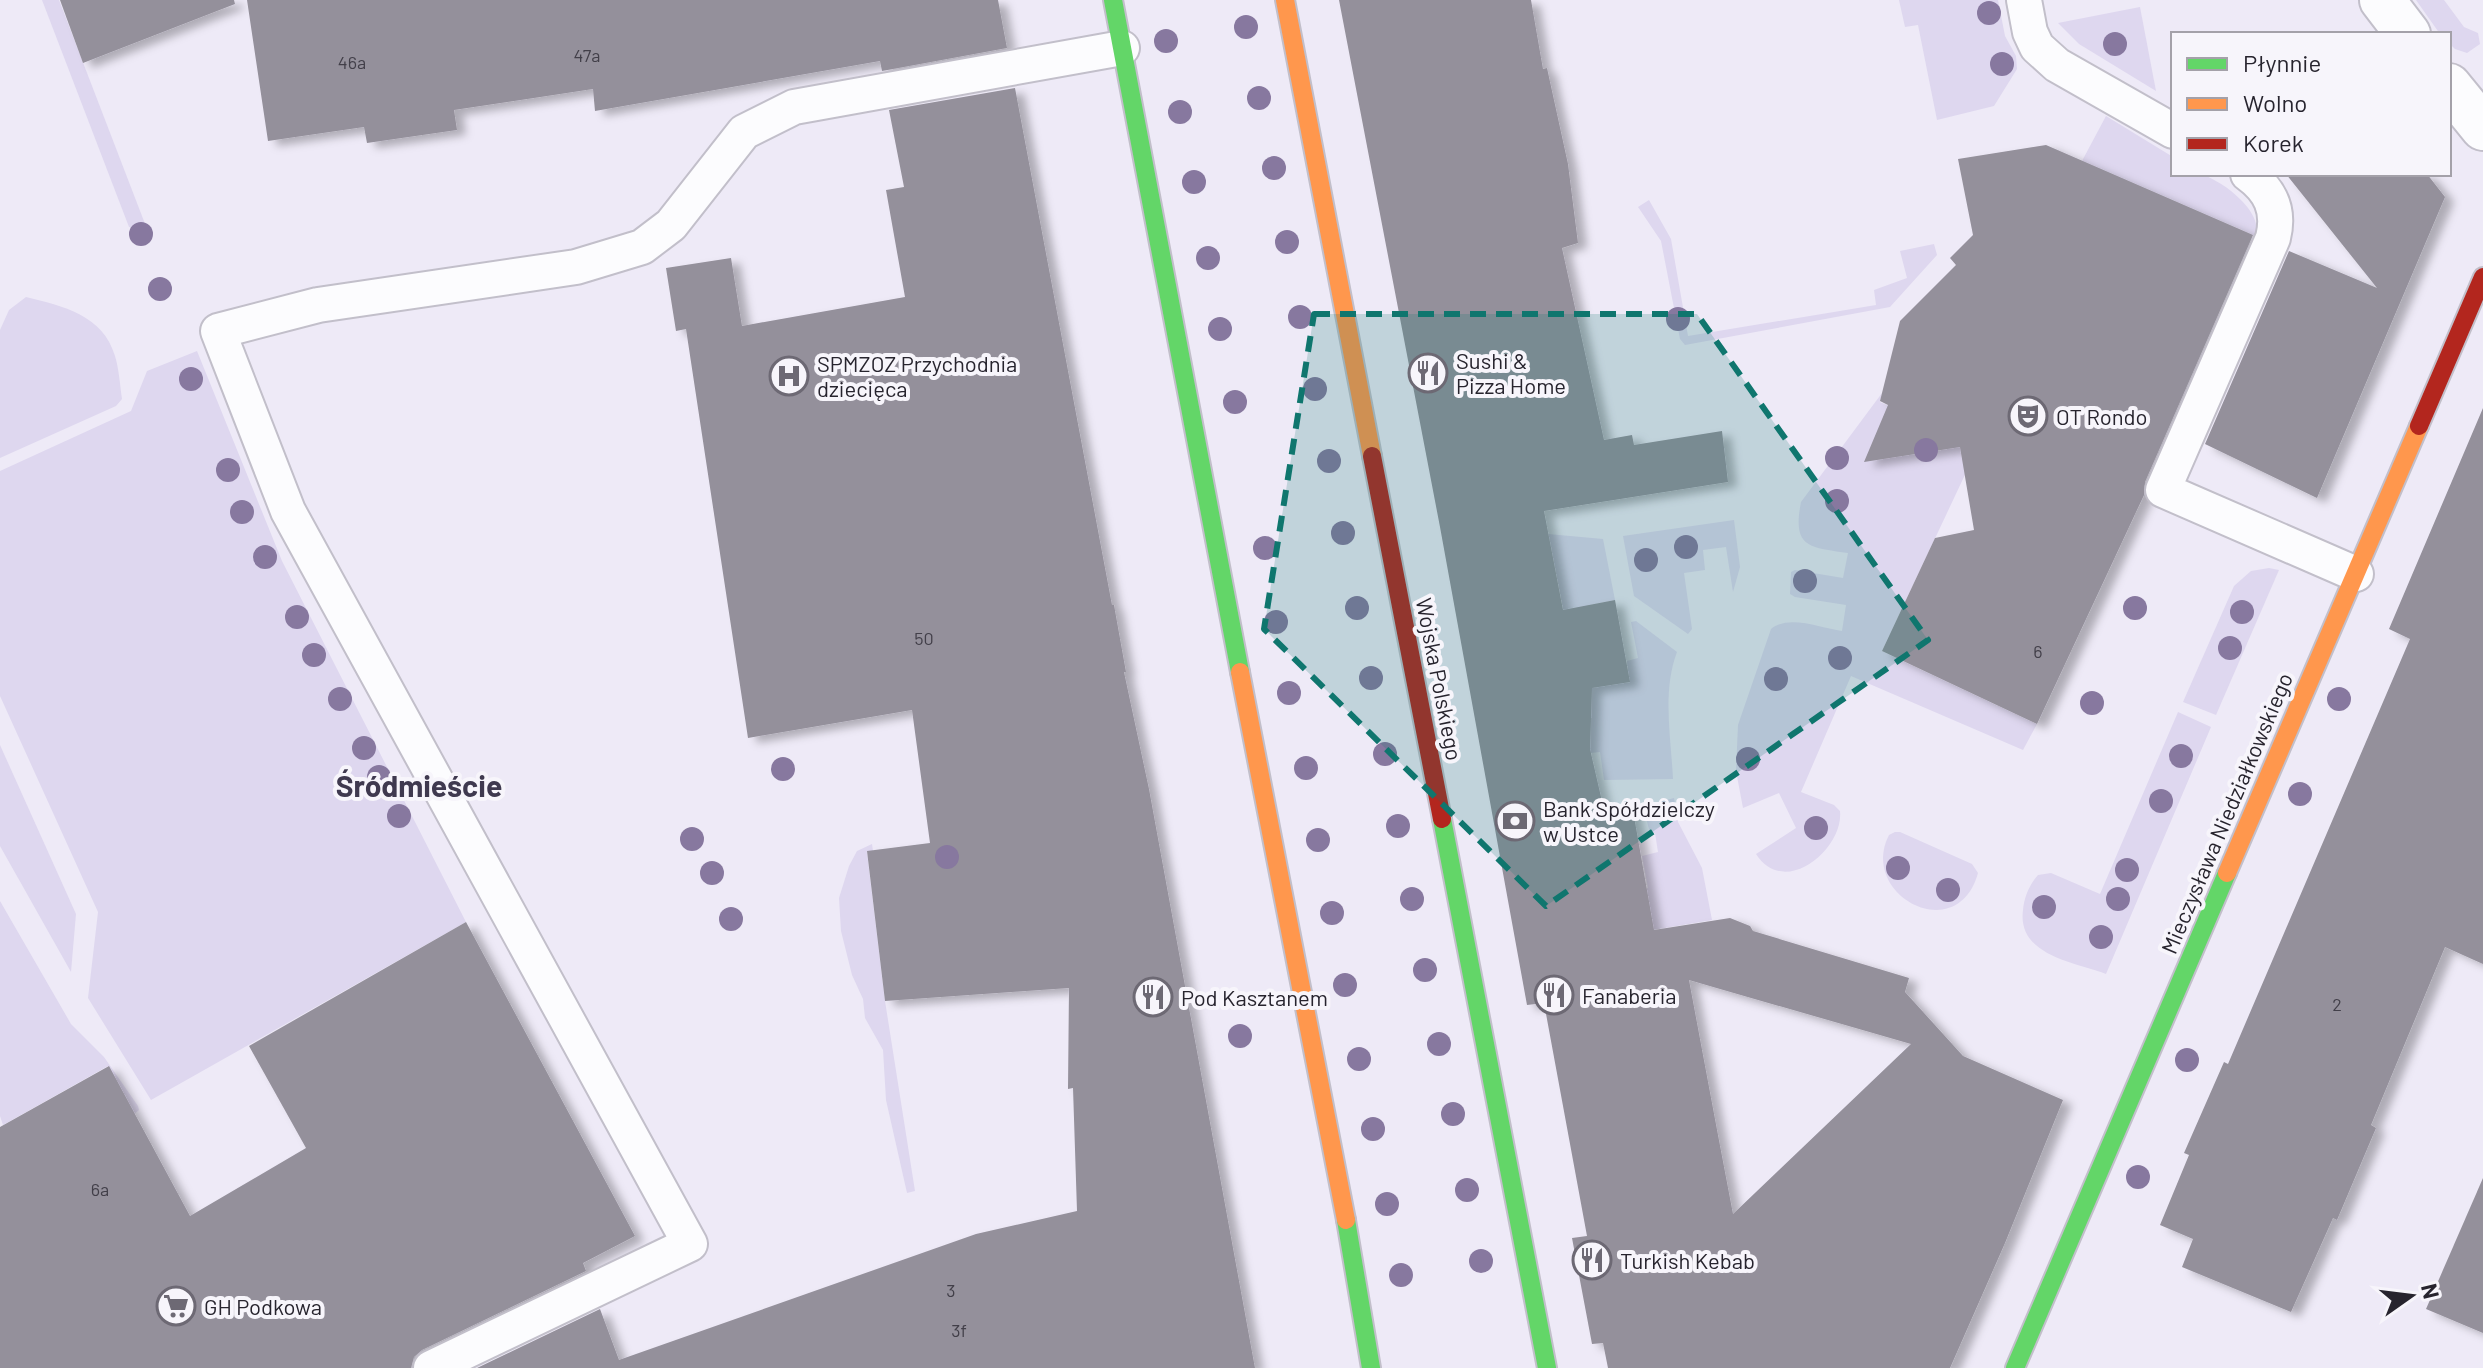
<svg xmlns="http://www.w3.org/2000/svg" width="2483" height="1368" viewBox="0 0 2483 1368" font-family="Barlow,sans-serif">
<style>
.green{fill:#ded7ef}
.building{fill:#94909b;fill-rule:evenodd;filter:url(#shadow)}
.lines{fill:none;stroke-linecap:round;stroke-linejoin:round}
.lane-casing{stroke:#c2bfca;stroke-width:38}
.street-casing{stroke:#c2bfca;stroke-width:48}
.fast-casing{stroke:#c2bfca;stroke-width:22}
.slow-casing{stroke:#c2bfca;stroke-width:22}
.jam-casing{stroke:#c2bfca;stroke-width:22}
.lane{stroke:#fcfcfe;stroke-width:34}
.street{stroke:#fcfcfe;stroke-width:44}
.fast{stroke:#63d668;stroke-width:18}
.slow{stroke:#ff974d;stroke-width:18}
.jam{stroke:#b3261e;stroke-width:18}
.tree{fill:#87789f}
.marked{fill:#0f766e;fill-opacity:0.2;stroke:#0f766e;stroke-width:6;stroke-dasharray:16 10;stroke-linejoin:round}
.labels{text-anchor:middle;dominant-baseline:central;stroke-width:8;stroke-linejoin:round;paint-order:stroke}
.number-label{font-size:18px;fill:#423f49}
.poi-label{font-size:22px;fill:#27242e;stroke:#f7f5fb;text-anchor:start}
.street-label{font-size:22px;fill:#27242e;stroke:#f7f5fb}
.district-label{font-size:30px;font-weight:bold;fill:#3f394f;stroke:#f7f5fb}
</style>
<defs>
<filter id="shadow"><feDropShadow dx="9" dy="5" stdDeviation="4" flood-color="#0004"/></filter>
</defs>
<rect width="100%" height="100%" fill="#eeeaf7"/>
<g class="green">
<path d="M 42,0 L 59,0 L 147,229 L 129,227 Z"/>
<path d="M 1899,0 L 1998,0 L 2005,36 L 2016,56 L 2017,69 L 1994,106 L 1937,120 L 1918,25 L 1905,27 Z"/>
<path d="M 2416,0 L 2444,0 L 2464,27 L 2478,33 L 2480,44 L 2467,53 L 2455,49 L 2449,43 L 2449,34 L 2440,34 Z"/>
<path d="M 2140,7 L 2156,91 L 2079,44 L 2058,23 Z"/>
<path d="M 2106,116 L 2173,157 L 2173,174 C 2181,174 2191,172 2199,174 C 2220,178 2266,213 2255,236 L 2082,161 Z"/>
<path d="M 1649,200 L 1671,239 L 1688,336 L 1876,305 L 1874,290 L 1907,278 L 1900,251 L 1934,244 L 1937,255 L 1890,307 L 1685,345 L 1680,339 L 1661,241 L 1638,207 Z"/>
<path d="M 26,297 C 63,306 103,315 115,356 C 119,369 120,385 122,399 L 116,406 L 0,458 L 0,330 L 9,310 Z"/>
<path d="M 197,351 L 282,561 L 466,922 L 151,1100 L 88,998 L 98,912 L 0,696 L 0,471 L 131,411 L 147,371 Z"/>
<path d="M 1882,393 L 1880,402 L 1979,445 L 1882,651 L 2037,724 L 2023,750 L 1851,676 L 1801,792 L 1834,805 L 1840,811 C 1844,848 1785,899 1756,854 L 1796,828 L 1779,793 L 1743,808 L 1736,771 L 1738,725 L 1771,629 C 1789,614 1821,628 1842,631 L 1846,605 L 1795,597 L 1790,594 L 1791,572 L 1795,570 L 1843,578 L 1848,553 C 1809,547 1792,548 1801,502 Z"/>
<path d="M 1734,520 L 1740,567 L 1733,592 L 1726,547 L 1703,550 L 1705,570 L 1684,573 L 1692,629 L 1688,634 L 1634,596 L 1623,536 Z"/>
<path d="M 1548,534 L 1603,539 L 1615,600 L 1591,605 L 1568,633 Z"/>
<path d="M 2269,568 L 2279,570 L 2216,715 L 2183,702 L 2234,586 L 2251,571 Z"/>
<path d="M 1636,621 L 1677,652 C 1662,691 1671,738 1673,779 L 1604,780 L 1600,752 L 1590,753 L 1576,690 L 1629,682 L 1627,661 L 1638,658 L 1631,622 Z"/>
<path d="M 2178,712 L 2211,727 L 2106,974 C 2073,962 2017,955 2023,910 C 2024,897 2030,884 2038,875 L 2051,873 L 2100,894 Z"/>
<path d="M 0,745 L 76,914 L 71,972 L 0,846 Z"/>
<path d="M 1674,798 L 1678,822 L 1702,868 L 1712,920 L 1641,932 L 1633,892 L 1648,888 L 1642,856 L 1658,852 L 1655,833 L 1650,833 L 1645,814 L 1652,804 Z"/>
<path d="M 1895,832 L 1900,832 L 1972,864 L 1978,873 C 1957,948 1858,895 1889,835 Z"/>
<path d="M 872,844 L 873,851 L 867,852 L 885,1001 L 915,1191 L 907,1193 L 886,1100 L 883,1050 L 865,1018 L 863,999 L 852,975 L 841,931 L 839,898 L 849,866 L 857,851 Z"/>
<path d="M 0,901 L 71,1024 L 104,1057 L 138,1106 L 139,1110 L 134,1114 L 108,1066 L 3,1125 L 0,1116 Z"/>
</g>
<g class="building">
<path d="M 60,0 L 234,0 L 235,4 L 83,63 Z"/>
<path d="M 247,0 L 998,0 L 1007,48 L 882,71 L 880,61 L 595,111 L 593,89 L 454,110 L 457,130 L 367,143 L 364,127 L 268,141 Z"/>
<path d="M 1339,0 L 1531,0 L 1543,69 L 1547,68 L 1568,164 L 1578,243 L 1562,248 L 1604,440 L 1632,435 L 1634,445 L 1722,431 L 1728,482 L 1544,511 L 1563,610 L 1615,600 L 1630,682 L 1592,688 L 1590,749 L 1604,810 L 1632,805 L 1654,930 L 1730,918 L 1750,926 L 1753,931 L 1909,978 L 1905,992 L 1963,1056 L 2063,1100 L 2005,1243 L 1950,1368 L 1608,1368 L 1603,1343 L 1592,1344 L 1572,1238 L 1587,1236 L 1544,1003 L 1527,1005 L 1440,527 ZM 1689,980 L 1911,1044 L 1733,1214 L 1718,1135 Z"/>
<path d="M 1015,88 L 1112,605 L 1114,605 L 1126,672 L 1124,672 L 1149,789 L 1255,1368 L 477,1368 L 600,1309 L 619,1360 L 976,1234 L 1077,1211 L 1073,1088 L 1068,1089 L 1069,988 L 885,1001 L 867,851 L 930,843 L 912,710 L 748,738 L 686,329 L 676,331 L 666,268 L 731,258 L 742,326 L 905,297 L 886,190 L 904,187 L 889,110 Z"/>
<path d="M 2046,145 L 2253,235 L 2145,482 L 2144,495 L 2037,724 L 1882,651 L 1935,538 L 1974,530 L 1960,447 L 1864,462 L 1888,405 L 1880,401 L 1900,321 L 1956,265 L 1950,258 L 1973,235 L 1958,159 Z"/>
<path d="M 2286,174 L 2427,174 L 2445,197 L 2317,498 L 2205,444 L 2289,251 L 2377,288 Z"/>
<path d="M 2483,408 L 2483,964 L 2445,947 L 2371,1125 L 2376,1128 L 2337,1220 L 2333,1218 L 2291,1312 L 2182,1267 L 2193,1239 L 2160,1225 L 2189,1155 L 2184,1153 L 2224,1062 L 2228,1064 L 2410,639 L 2389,629 Z"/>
<path d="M 466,922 L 635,1236 L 583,1263 L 586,1271 L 422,1350 L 414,1357 L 411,1368 L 0,1368 L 0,1127 L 109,1066 L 190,1216 L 306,1148 L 249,1046 Z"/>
<path d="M 2483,1178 L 2483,1333 L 2426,1309 Z"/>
</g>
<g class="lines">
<g class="lane-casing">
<g id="lane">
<path d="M 2024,0 L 2030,32 L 2037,47 L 2057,65 L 2173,131"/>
<path d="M 2248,174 C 2270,190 2280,210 2273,238 L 2163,490 L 2356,574"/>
<path d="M 431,1368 L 690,1244 L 288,511 L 218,331 L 318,305 L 576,267 L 642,247 L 671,225 L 744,132 L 794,107 L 1122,48"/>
</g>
</g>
<g class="street-casing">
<g id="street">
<path d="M 2382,0 L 2408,34"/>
<path d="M 2449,86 L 2483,128"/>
</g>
</g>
<g class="fast-casing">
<g id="fast">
<path d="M 1113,0 L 1240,672"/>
<path d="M 1442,819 L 1547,1368"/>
<path d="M 1346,1220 L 1371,1368"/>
<path d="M 2015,1368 L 2227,873"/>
</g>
</g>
<g class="slow-casing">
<g id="slow">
<path d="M 1285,0 L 1372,456"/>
<path d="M 1240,672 L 1346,1220"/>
<path d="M 2227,873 L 2419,426"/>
</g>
</g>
<g class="jam-casing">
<g id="jam">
<path d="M 2419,426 L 2483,277"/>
<path d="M 1372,456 L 1442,819"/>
</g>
</g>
<use href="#lane" class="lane"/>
<use href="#street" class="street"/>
<use href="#fast" class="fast"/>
<use href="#slow" class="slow"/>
<use href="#jam" class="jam"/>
</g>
<g class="tree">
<circle cx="1989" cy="13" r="12"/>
<circle cx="1246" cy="27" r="12"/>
<circle cx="1166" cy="41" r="12"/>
<circle cx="2115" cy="44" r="12"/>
<circle cx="2002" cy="64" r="12"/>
<circle cx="1259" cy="98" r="12"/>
<circle cx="1180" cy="112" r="12"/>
<circle cx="1274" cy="168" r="12"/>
<circle cx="1194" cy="182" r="12"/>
<circle cx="141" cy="234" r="12"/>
<circle cx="1287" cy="242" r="12"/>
<circle cx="1208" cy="258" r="12"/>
<circle cx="160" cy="289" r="12"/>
<circle cx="1300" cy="317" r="12"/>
<circle cx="1678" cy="319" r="12"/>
<circle cx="1220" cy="329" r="12"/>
<circle cx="191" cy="379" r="12"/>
<circle cx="1315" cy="389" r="12"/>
<circle cx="1235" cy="402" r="12"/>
<circle cx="1926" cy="450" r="12"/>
<circle cx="1837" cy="458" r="12"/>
<circle cx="1329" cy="461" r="12"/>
<circle cx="228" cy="470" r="12"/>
<circle cx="1837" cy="501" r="12"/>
<circle cx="242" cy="512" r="12"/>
<circle cx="1343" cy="533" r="12"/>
<circle cx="1686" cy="547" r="12"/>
<circle cx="1265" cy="548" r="12"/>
<circle cx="265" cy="557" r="12"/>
<circle cx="1646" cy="560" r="12"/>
<circle cx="1805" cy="581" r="12"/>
<circle cx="1357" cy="608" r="12"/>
<circle cx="2135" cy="608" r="12"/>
<circle cx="2242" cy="612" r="12"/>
<circle cx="297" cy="617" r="12"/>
<circle cx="1276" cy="622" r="12"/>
<circle cx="2230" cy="648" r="12"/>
<circle cx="314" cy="655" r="12"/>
<circle cx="1840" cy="658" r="12"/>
<circle cx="1371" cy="678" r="12"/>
<circle cx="1776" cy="679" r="12"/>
<circle cx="1289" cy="693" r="12"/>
<circle cx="340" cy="699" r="12"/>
<circle cx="2339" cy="699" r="12"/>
<circle cx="2092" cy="703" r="12"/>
<circle cx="364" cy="748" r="12"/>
<circle cx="1385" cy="754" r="12"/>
<circle cx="2181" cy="756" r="12"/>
<circle cx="1748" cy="759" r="12"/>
<circle cx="1306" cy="768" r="12"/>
<circle cx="783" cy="769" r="12"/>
<circle cx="379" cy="777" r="12"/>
<circle cx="2300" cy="794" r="12"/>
<circle cx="2161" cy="801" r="12"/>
<circle cx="399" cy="816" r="12"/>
<circle cx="1398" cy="826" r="12"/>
<circle cx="1816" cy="828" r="12"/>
<circle cx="692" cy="839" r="12"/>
<circle cx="1318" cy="840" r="12"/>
<circle cx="947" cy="857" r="12"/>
<circle cx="1898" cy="868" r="12"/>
<circle cx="2127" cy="870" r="12"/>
<circle cx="712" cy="873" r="12"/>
<circle cx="1948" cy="890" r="12"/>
<circle cx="1412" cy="899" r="12"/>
<circle cx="2118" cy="899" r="12"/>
<circle cx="2044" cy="907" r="12"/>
<circle cx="1332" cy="913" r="12"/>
<circle cx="731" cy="919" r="12"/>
<circle cx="2101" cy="937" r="12"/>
<circle cx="1425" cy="970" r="12"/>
<circle cx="1345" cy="985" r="12"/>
<circle cx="1240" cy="1036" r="12"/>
<circle cx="1439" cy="1044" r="12"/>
<circle cx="1359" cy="1059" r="12"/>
<circle cx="2187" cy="1060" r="12"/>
<circle cx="1453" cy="1114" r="12"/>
<circle cx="1373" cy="1129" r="12"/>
<circle cx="2138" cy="1177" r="12"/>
<circle cx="1467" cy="1190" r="12"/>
<circle cx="1387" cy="1204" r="12"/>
<circle cx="1481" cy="1261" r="12"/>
<circle cx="1401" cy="1275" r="12"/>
</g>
<path class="marked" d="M 1314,314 L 1697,314 L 1928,640 L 1546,906 L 1264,629 Z"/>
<defs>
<g id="restaurant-ring" transform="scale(2)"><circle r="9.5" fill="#f7f5fb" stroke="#6d6974" stroke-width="1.5"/><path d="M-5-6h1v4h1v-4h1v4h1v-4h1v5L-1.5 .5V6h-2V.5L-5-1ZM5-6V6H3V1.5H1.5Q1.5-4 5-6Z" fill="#6d6974"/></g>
<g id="hospital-ring" transform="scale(2)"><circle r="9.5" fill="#f7f5fb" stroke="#6d6974" stroke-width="1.5"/><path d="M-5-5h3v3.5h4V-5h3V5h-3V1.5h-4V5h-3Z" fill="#6d6974"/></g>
<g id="theatre-ring" transform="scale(2)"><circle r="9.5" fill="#f7f5fb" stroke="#6d6974" stroke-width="1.5"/><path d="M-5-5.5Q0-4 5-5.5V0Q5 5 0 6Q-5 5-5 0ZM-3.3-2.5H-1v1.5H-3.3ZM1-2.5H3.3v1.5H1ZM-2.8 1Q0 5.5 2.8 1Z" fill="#6d6974"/></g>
<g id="bank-ring" transform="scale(2)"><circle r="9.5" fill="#f7f5fb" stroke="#6d6974" stroke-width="1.5"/><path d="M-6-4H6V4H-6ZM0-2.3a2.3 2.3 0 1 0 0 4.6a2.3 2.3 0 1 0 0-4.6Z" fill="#6d6974"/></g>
<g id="supermarket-ring" transform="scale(2)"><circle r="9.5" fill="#f7f5fb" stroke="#6d6974" stroke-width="1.5"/><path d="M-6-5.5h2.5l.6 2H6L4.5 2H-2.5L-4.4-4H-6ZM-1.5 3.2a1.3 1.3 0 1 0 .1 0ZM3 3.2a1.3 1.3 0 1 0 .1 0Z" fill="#6d6974"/></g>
</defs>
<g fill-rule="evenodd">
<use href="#restaurant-ring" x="1428" y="373"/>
<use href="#hospital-ring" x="789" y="376"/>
<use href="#theatre-ring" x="2028" y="416"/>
<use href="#bank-ring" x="1515" y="821"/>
<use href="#restaurant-ring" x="1554" y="995"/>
<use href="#restaurant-ring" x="1153" y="997"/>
<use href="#restaurant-ring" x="1592" y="1260"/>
<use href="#supermarket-ring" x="176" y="1306"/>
</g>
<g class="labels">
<g class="number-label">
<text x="587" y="55">47a</text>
<text x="352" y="62">46a</text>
<text x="924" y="638">50</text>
<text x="2038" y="651">6</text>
<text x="2337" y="1004">2</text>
<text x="100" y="1189">6a</text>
<text x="951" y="1290">3</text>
<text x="959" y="1330">3f</text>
</g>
<g class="poi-label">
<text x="1456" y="360">Sushi &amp;<tspan x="1456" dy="25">Pizza Home</tspan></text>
<text x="817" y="363">SPMZOZ Przychodnia<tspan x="817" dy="25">dziecięca</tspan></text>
<text x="2056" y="416">OT Rondo</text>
<text x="1543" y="808">Bank Spółdzielczy<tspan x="1543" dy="25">w Ustce</tspan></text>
<text x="1582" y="995">Fanaberia</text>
<text x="1181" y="997">Pod Kasztanem</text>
<text x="1620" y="1260">Turkish Kebab</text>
<text x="204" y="1306">GH Podkowa</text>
</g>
<g class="street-label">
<text transform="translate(1440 679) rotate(79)">Wojska Polskiego</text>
<text transform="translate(2226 813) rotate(-67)">Mieczysława Niedziałkowskiego</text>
</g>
<g class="district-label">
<text x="419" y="785">Śródmieście</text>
</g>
</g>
<rect x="2171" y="32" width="280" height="144" fill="#f7f5fb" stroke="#a4a1a9" stroke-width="2"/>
<rect x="2187" y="58" width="40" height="12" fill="#63d668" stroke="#a4a1a9" stroke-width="2"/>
<text x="2243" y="72" font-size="24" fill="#27242e">Płynnie</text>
<rect x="2187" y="98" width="40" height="12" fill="#ff974d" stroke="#a4a1a9" stroke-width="2"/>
<text x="2243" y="112" font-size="24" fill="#27242e">Wolno</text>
<rect x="2187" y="138" width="40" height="12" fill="#b3261e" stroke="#a4a1a9" stroke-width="2"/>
<text x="2243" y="152" font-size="24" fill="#27242e">Korek</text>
<g transform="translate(2411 1296) rotate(76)" stroke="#f7f5fb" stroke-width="6" paint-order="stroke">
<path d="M0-6L14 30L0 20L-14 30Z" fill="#27242e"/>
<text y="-12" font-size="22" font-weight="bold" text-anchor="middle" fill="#27242e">N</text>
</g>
</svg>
